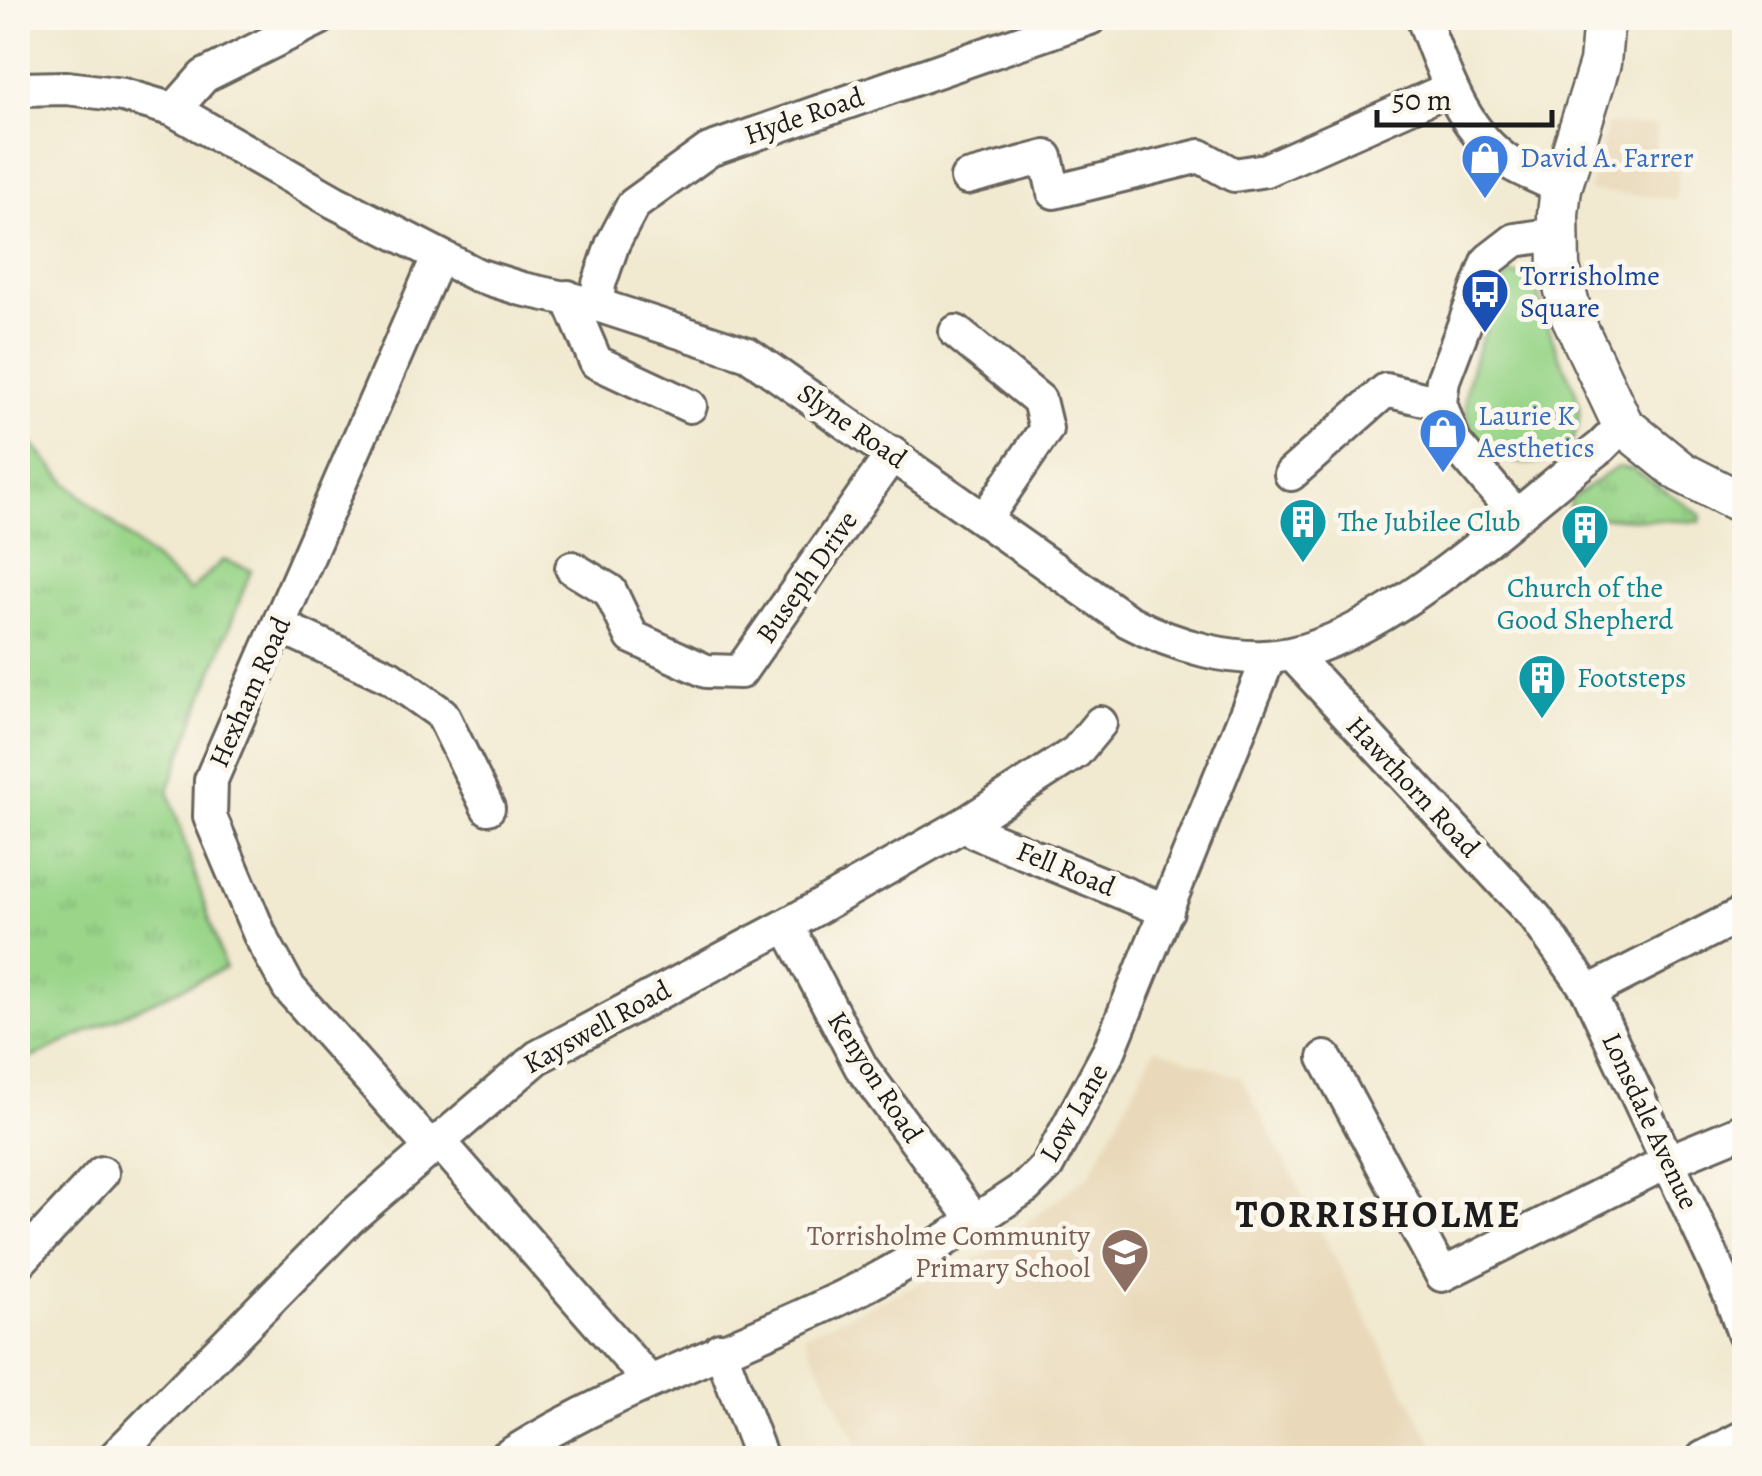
<svg xmlns="http://www.w3.org/2000/svg" width="1762" height="1476" viewBox="0 0 1762 1476" font-family="Alegreya,serif">
<style>
.built{fill:#e9d9ba}
.grass{fill:url(#grass-tufts);stroke:#5b7853;stroke-width:2.5}
.park{fill:#9ad58a;stroke:#5b7853;stroke-width:2.5}
.lines{fill:none;stroke-linecap:round;stroke-linejoin:round}
.minor-casing{stroke:#67645b;stroke-width:38}
.major-casing{stroke:#67645b;stroke-width:45}
.minor{stroke:#fff;stroke-width:32}
.major{stroke:#fff;stroke-width:40}
.labels{text-anchor:middle;dominant-baseline:central;stroke-width:10;stroke-linejoin:round;paint-order:stroke}
.street-label{font-size:28px;fill:#1c1c1c;stroke:#fbf7ec}
.shop-label{font-size:28px;fill:#366cbe;stroke:#fbf7ec;text-anchor:start}
.transit-label{font-size:28px;fill:#164399;stroke:#fbf7ec;text-anchor:start}
.culture-label{font-size:28px;fill:#0d838f;stroke:#fbf7ec;text-anchor:start}
.education-label{font-size:28px;fill:#785e54;stroke:#fbf7ec;text-anchor:end}
.district-label{font-size:38px;font-weight:bold;letter-spacing:2.5px;fill:#1c1c1c;stroke:#fbf7ec}
</style>
<defs>
<pattern id="grass-tufts" width="24" height="20" patternUnits="userSpaceOnUse" patternTransform="scale(2.5)"><rect width="24" height="20" fill="#9ad58a"/><path d="M3 7l-1-3M5 7V3M7 7l1-3M15 17l-1-3M17 17v-4M19 17l1-3" fill="none" stroke="#84b676"/></pattern>
</defs>
<rect width="100%" height="100%" fill="#fbf7ec"/>
<filter id="ink" filterUnits="userSpaceOnUse"><feTurbulence type="fractalNoise" baseFrequency=".01" numOctaves="2"/><feDisplacementMap in="SourceGraphic" scale="20" xChannelSelector="R" yChannelSelector="G"/><feConvolveMatrix kernelMatrix="1 2 1 2 8 2 1 2 1" color-interpolation-filters="sRGB"/></filter>
<filter id="wash" filterUnits="userSpaceOnUse"><feTurbulence type="fractalNoise" baseFrequency=".0048" numOctaves="4" result="noise"/><feDisplacementMap in="SourceGraphic" scale="40" xChannelSelector="R" yChannelSelector="G"/><feGaussianBlur stdDeviation="2.25" result="paint"/><feColorMatrix in="noise" values="0 0 0 0 0 0 0 0 0 0 0 0 0 0 0 0 0 1.4 0 .05"/><feComposite in="paint" operator="in"/></filter>
<g filter="url(#wash)">
<rect width="100%" height="100%" fill="#f1e9d0"/>
<g class="built">
<path d="M 1608,124 L 1657,126 L 1654,163 L 1679,166 L 1676,199 L 1589,191 Z"/>
<path d="M 1155,1048 L 1241,1078 L 1440,1458 L 864,1458 L 804,1335 L 988,1253 L 1090,1174 Z"/>
</g>
<g class="grass">
<path d="M 18,428 L 67,483 L 190,591 L 223,560 L 251,570 L 168,790 L 225,968 L 18,1064 Z"/>
<path d="M 1617,467 L 1633,469 L 1701,515 L 1700,522 L 1595,517 L 1569,509 L 1571,499 Z"/>
</g>
<path class="park" d="M 1511,274 L 1531,277 L 1536,284 C 1542,304 1547,324 1554,343 C 1561,363 1577,386 1579,407 C 1583,491 1458,476 1466,394 C 1469,362 1495,311 1506,278 Z"/>
</g>
<g filter="url(#ink)">
<g class="lines">
<g class="minor-casing">
<g id="minor">
<path d="M 1423,18 C 1444,71 1461,131 1511,164 C 1527,173 1545,180 1561,188"/>
<path d="M 18,89 L 67,88 L 123,95 L 174,110 L 335,202 L 477,275 L 522,289 L 597,305 L 748,354 L 1128,621 C 1173,645 1237,665 1290,654 C 1392,633 1518,511 1601,447 L 1623,425"/>
<path d="M 174,110 L 204,76 L 320,18"/>
<path d="M 967,178 L 1046,157 L 1054,192 L 1200,156 L 1234,175 L 1266,170 L 1451,88"/>
<path d="M 568,297 L 596,362 L 690,406"/>
<path d="M 597,305 L 599,284 L 613,243 L 633,205 L 709,150 L 1090,18"/>
<path d="M 956,332 L 1039,400 L 1046,429 L 985,519"/>
<path d="M 1291,474 L 1386,390 L 1440,403"/>
<path d="M 1516,515 L 1454,442 L 1440,403 L 1443,380 L 1489,260 L 1515,240 L 1557,234"/>
<path d="M 572,568 L 610,591 L 632,637 L 706,671 L 740,672 L 893,453"/>
<path d="M 280,626 L 390,677 L 442,714 L 488,808"/>
<path d="M 1292,654 L 1536,918 L 1589,992 L 1731,1297 L 1744,1334"/>
<path d="M 968,822 L 975,832 L 1167,911"/>
<path d="M 787,925 L 861,1067 L 975,1221"/>
<path d="M 1589,992 L 1744,913"/>
<path d="M 1325,1058 L 1442,1275 L 1669,1161 L 1744,1130"/>
<path d="M 438,1140 L 649,1381"/>
<path d="M 430,1147 L 289,988 L 260,935 L 210,817 L 211,780 L 438,257"/>
<path d="M 18,1263 L 102,1173"/>
<path d="M 720,1349 L 761,1458"/>
<path d="M 114,1458 L 350,1218 L 538,1057 L 787,925 L 968,822 L 1076,752 L 1100,723"/>
<path d="M 505,1458 C 613,1389 735,1350 849,1294 C 910,1264 969,1225 1026,1187 L 1047,1166 L 1109,1051 L 1269,657"/>
<path d="M 1703,1458 L 1744,1437"/>
</g>
</g>
<g class="major-casing">
<path id="major" d="M 1604,18 L 1600,63 L 1561,188 L 1558,214 L 1559,267 L 1572,317 L 1623,425 L 1681,472 L 1744,504"/>
</g>
<use href="#minor" class="minor"/>
<use href="#major" class="major"/>
</g>
</g>
<defs>
<g id="shop-pin" transform="scale(2.5)"><path d="M0 17L-7.5 6A9.5 9.5 0 1 1 7.5 6Z" fill="#3f7fe0" stroke="#fbf7ec"/><path d="M-5-2.5h2.3a2.7 3.5 0 0 1 5.4 0H5L5.5 6h-11ZM-1.5-2.5h3a1.5 2.3 0 0 0-3 0Z" fill="#fff"/></g>
<g id="bus-pin" transform="scale(2.5)"><path d="M0 17L-7.5 6A9.5 9.5 0 1 1 7.5 6Z" fill="#1a4fb4" stroke="#fbf7ec"/><path d="M-5-6H5V4H4V6H2V4H-2V6H-4V4H-5ZM-3.5-4V0h7V-4ZM-3.5 1.2v1.5H-2V1.2ZM2 1.2v1.5H3.5V1.2Z" fill="#fff"/></g>
<g id="building-pin" transform="scale(2.5)"><path d="M0 17L-7.5 6A9.5 9.5 0 1 1 7.5 6Z" fill="#0f9aa8" stroke="#fbf7ec"/><path d="M-4-6H4V6H1V3H-1V6H-4ZM-2.5-4.3h1.7v1.8h-1.7ZM.8-4.3h1.7v1.8H.8ZM-2.5-1h1.7V.8h-1.7ZM.8-1h1.7V.8H.8Z" fill="#fff"/></g>
<g id="school-pin" transform="scale(2.5)"><path d="M0 17L-7.5 6A9.5 9.5 0 1 1 7.5 6Z" fill="#8d6e63" stroke="#fbf7ec"/><path d="M0-5L7-2L0 1L-7-2ZM-4 1L0 2.5L4 1V4Q0 6-4 4Z" fill="#fff"/></g>
</defs>
<g fill-rule="evenodd">
<use href="#shop-pin" x="1485" y="158"/>
<use href="#bus-pin" x="1485" y="292"/>
<use href="#shop-pin" x="1443" y="432"/>
<use href="#building-pin" x="1303" y="522"/>
<use href="#building-pin" x="1585" y="528"/>
<use href="#building-pin" x="1542" y="678"/>
<use href="#school-pin" x="1125" y="1252"/>
</g>
<g class="labels">
<g class="street-label">
<text transform="translate(804 116) rotate(-19)">Hyde Road</text>
<text transform="translate(852 426) rotate(35)">Slyne Road</text>
<text transform="translate(807 577) rotate(-55)">Buseph Drive</text>
<text transform="translate(250 692) rotate(-66)">Hexham Road</text>
<text transform="translate(1413 787) rotate(47)">Hawthorn Road</text>
<text transform="translate(1066 869) rotate(22)">Fell Road</text>
<text transform="translate(597 1027) rotate(-29)">Kayswell Road</text>
<text transform="translate(875 1077) rotate(57)">Kenyon Road</text>
<text transform="translate(1074 1113) rotate(-60)">Low Lane</text>
<text transform="translate(1650 1121) rotate(65)">Lonsdale Avenue</text>
</g>
<g class="shop-label">
<text x="1520" y="158">David A. Farrer</text>
<text x="1478" y="416">Laurie K<tspan x="1478" dy="32">Aesthetics</tspan></text>
</g>
<g class="transit-label">
<text x="1520" y="276">Torrisholme<tspan x="1520" dy="32">Square</tspan></text>
</g>
<g class="culture-label">
<text x="1338" y="522">The Jubilee Club</text>
<text x="1585" y="588" text-anchor="middle">Church of the<tspan x="1585" dy="32">Good Shepherd</tspan></text>
<text x="1577" y="678">Footsteps</text>
</g>
<g class="education-label">
<text x="1090" y="1236">Torrisholme Community<tspan x="1090" dy="32">Primary School</tspan></text>
</g>
<g class="district-label">
<text x="1379" y="1214">TORRISHOLME</text>
</g>
</g>
<rect width="1762" height="1476" fill="none" stroke="#fbf7ec" stroke-width="60"/>
<path d="M1377 110v15h175v-15" fill="none" stroke="#1c1c1c" stroke-width="5"/>
<text x="1392" y="110" font-size="30" fill="#1c1c1c" stroke="#fbf7ec" stroke-width="8" paint-order="stroke">50 m</text>
</svg>
